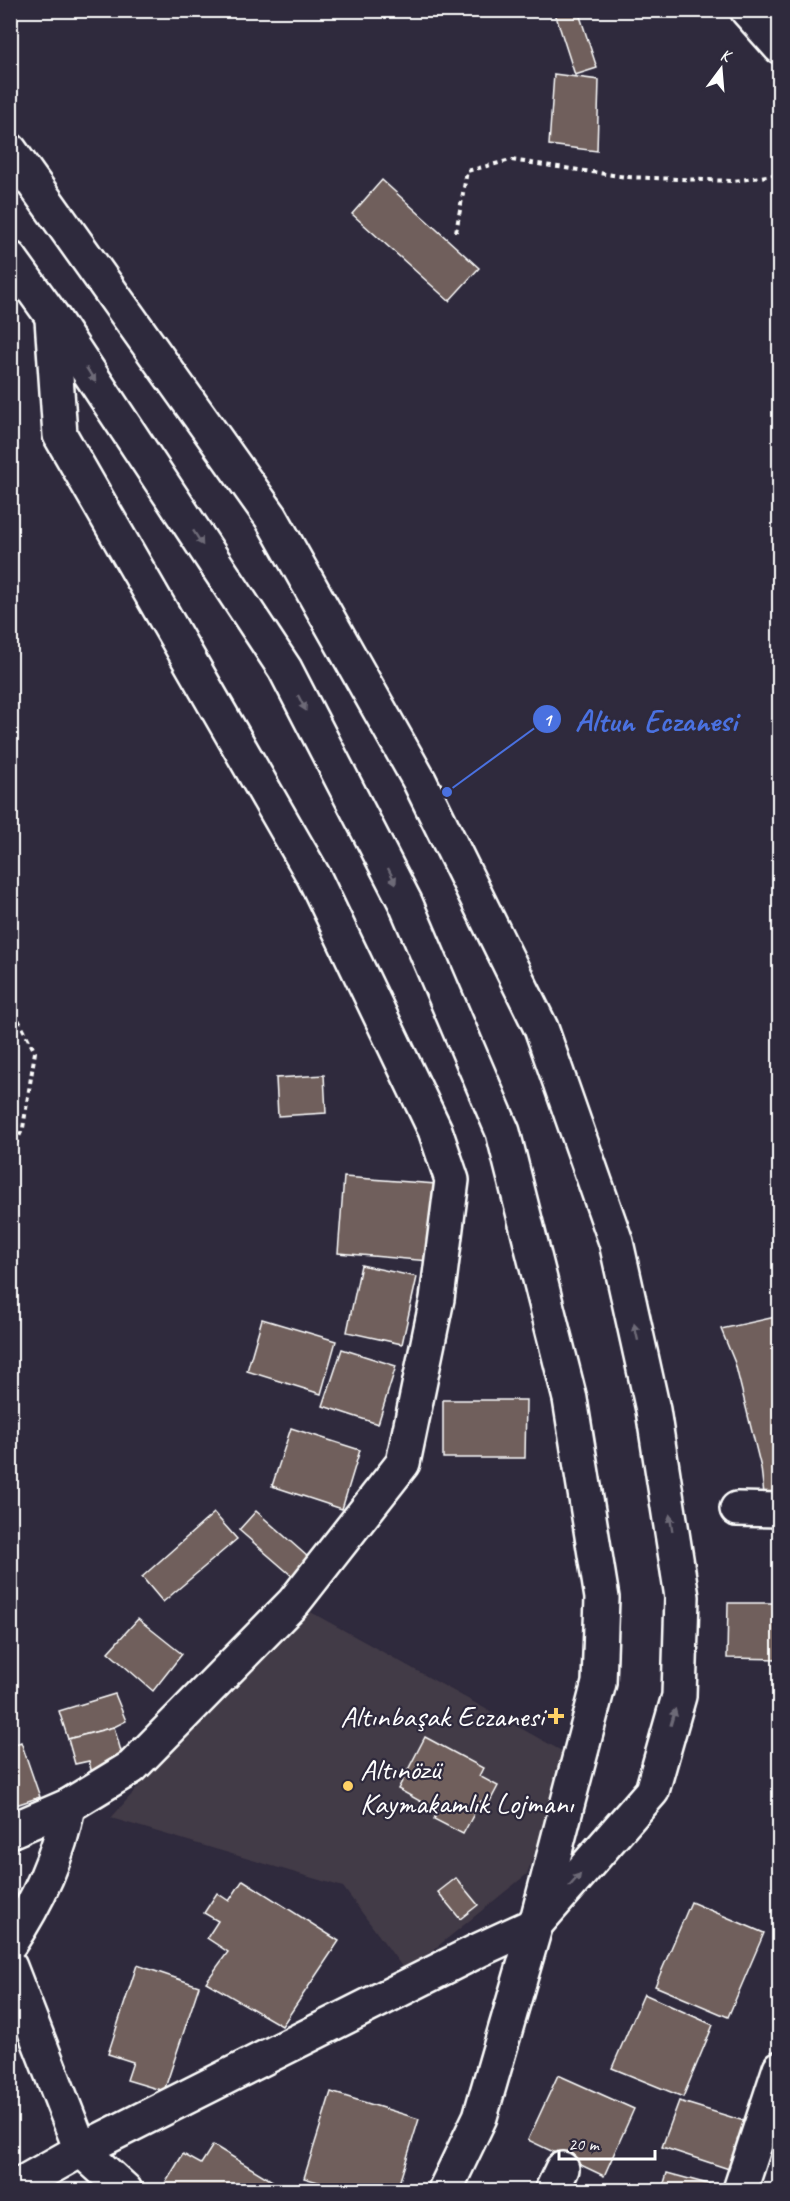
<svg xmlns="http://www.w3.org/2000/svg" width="790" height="2201" viewBox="0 0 790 2201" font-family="Caveat,sans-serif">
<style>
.built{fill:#423a46}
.building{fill:#6f5f5c;stroke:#fff;stroke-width:1.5}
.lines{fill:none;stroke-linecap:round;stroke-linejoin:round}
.minor-casing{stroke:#fff;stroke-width:38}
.path{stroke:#fff;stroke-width:4;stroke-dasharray:4.5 4.5;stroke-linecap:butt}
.minor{stroke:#2f2a3d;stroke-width:33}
.oneway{fill:#6d6a77}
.poi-dot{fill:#ffd166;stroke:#2f2a3d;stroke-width:2}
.labels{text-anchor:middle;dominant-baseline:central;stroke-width:4.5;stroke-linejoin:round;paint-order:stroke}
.poi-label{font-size:30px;fill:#fff;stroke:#2f2a3d;text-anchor:end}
.leader{fill:none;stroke:#4a71e0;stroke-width:2}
.callout-dot{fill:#4a71e0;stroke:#2f2a3d;stroke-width:2}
.mark-label{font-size:18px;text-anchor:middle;font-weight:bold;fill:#fff}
.callout-label{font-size:32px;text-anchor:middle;font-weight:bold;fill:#4a71e0;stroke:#2f2a3d;stroke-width:4.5;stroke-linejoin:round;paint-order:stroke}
</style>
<rect width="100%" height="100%" fill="#2f2a3d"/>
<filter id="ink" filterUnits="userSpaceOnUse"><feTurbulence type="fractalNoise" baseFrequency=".0167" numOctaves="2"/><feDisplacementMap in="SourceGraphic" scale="12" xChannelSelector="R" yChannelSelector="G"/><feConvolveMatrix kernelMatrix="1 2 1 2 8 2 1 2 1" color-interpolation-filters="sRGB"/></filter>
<g filter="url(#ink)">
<path class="built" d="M 298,1605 L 569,1755 L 527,1874 L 406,1972 L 343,1887 L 111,1818 Z"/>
<g class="building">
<path d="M 554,10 L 578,10 L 597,68 L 575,75 Z"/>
<path d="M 554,74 L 599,80 L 597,151 L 549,145 Z"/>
<path d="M 382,180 L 479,268 L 449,301 L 352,214 Z"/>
<path d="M 324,1075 L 326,1113 L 278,1116 L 276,1078 Z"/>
<path d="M 344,1177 L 436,1184 L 429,1261 L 338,1253 Z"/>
<path d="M 361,1265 L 417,1277 L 402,1344 L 347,1332 Z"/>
<path d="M 780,1316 L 780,1493 L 764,1494 L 761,1468 L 735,1363 L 721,1329 Z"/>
<path d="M 262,1319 L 336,1341 L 321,1394 L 247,1371 Z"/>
<path d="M 342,1349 L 396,1366 L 378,1424 L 323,1406 Z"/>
<path d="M 443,1400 L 526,1400 L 525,1458 L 443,1458 Z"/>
<path d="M 291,1428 L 360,1450 L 342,1509 L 272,1486 Z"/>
<path d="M 256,1511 L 308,1557 L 292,1576 L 239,1530 Z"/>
<path d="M 214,1513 L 237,1539 L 163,1602 L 142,1577 Z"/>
<path d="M 728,1603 L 780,1603 L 780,1659 L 727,1658 Z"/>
<path d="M 138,1619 L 182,1654 L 153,1691 L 108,1652 Z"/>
<path d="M 115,1694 L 126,1721 L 114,1727 L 68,1739 L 59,1711 Z"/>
<path d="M 114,1727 L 125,1765 L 92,1774 L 89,1761 L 75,1764 L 68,1739 Z"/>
<path d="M 425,1737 L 483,1768 L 479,1776 L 498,1786 L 488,1805 L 481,1801 L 463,1834 L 434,1819 L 438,1811 L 398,1789 Z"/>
<path d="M 21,1742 L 40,1797 L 10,1807 L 10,1746 Z"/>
<path d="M 456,1878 L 478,1905 L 460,1919 L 438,1892 Z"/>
<path d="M 243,1880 L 339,1941 L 282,2026 L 206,1982 L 228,1952 L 207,1938 L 218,1921 L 204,1913 L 217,1893 L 229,1901 Z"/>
<path d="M 691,1902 L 764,1933 L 728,2017 L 655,1986 Z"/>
<path d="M 137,1965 L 199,1986 L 164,2091 L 127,2080 L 133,2062 L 108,2054 Z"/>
<path d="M 644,1994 L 713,2025 L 683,2097 L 612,2068 Z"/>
<path d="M 558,2075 L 634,2109 L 604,2176 L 528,2140 Z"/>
<path d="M 331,2092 L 419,2119 L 397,2190 L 346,2190 L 304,2178 Z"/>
<path d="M 679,2101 L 744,2121 L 729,2169 L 662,2147 Z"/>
<path d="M 213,2145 L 274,2182 L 269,2190 L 168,2190 L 163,2187 L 183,2154 L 201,2164 Z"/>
<path d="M 667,2173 L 723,2188 L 722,2190 L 662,2190 Z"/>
</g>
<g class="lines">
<g class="minor-casing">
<g id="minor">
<path d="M 747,10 L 780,47"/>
<path d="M 10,150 L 271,517 L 419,780 L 541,1028 L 616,1242 L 653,1410 L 682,1597 L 679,1696 L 652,1791 L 536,1924 L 479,1950 L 81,2150 L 10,2190"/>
<path d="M 10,258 L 52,316 L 285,669 L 405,902 L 503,1132 L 570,1399 L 602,1598 L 599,1683 L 536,1924 L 480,2117 L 445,2190"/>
<path d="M 737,1509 L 780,1510"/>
<path d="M 10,1831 L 68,1806 L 132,1767 L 294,1602 L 403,1463 L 437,1299 L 452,1180 L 435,1130 L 314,877 L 60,435 L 52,319"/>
<path d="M 10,1943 C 37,1903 60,1854 68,1806"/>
<path d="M 10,1967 L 81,2150 L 125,2190"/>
<path d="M 552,2190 L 562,2169"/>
<path d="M 740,2190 L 780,2068"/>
</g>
</g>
<g class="path">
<path d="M 456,232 L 467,171 L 511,160 L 626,177 L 734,181 L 780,174"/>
<path d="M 10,1004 L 35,1052 L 23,1128 L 10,1155"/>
</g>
<use href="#minor" class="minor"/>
</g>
<defs><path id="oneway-solid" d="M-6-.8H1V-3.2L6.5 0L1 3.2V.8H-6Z" transform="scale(1.5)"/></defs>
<g class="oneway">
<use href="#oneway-solid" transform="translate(91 375) rotate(57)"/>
<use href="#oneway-solid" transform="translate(198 538) rotate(57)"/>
<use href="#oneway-solid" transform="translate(302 703) rotate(63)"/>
<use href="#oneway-solid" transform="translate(392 876) rotate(63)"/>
<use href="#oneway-solid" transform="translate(636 1332) rotate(-103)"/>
<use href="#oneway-solid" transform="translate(671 1523) rotate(-99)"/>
<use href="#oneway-solid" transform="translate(673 1717) rotate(-74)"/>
<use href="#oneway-solid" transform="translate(575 1880) rotate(-49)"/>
</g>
</g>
<g class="poi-dot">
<path d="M553 1707h6v6h6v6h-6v6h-6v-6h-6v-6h6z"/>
<circle cx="348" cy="1786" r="6"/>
</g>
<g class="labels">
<g class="poi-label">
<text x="544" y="1716">Altınbaşak Eczanesi</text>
<text x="360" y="1769" text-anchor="start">Altınözü<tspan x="360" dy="34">Kaymakamlık Lojmanı</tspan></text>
</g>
</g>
<path class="leader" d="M447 792L547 719"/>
<g class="callout-dot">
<circle cx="447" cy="792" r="6"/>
<circle cx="547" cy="719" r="15"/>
</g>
<g class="mark-label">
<text x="547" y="726">1</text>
</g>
<g class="callout-label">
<text x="656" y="731">Altun Eczanesi</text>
</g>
<rect width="790" height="2201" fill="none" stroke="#2f2a3d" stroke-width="36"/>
<rect x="18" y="18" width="754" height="2165" fill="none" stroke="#fff" stroke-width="2" filter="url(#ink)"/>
<g transform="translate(721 69) rotate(16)" stroke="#2f2a3d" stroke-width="4.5" paint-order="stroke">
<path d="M0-4.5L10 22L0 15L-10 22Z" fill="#ffffff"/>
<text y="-9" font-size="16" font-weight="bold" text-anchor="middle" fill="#ffffff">K</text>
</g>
<path d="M559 2150v9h96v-9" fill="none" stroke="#ffffff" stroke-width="3"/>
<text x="568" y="2150" font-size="18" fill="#ffffff" stroke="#2f2a3d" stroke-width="4.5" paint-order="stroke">20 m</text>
</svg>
